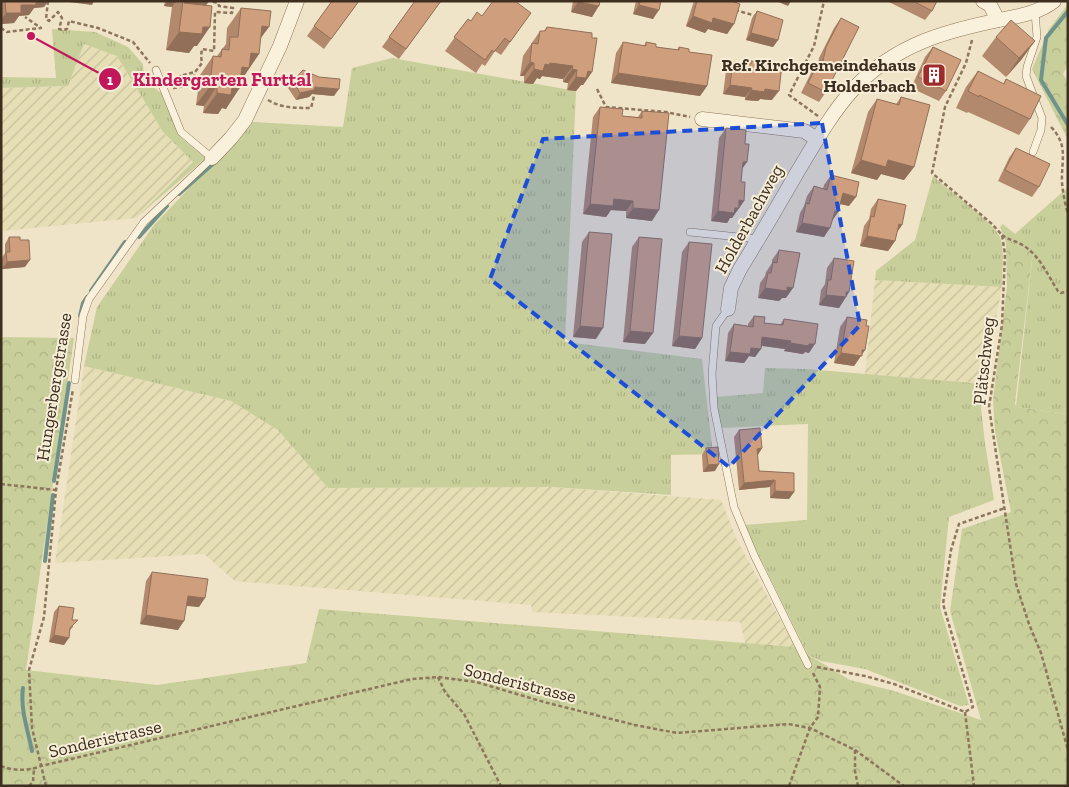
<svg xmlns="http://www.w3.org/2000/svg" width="1069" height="787" viewBox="0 0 1069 787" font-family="'Zilla Slab',serif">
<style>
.farmland{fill:url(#farmland-furrows)}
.grass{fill:url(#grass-tufts)}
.forest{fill:url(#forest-crowns)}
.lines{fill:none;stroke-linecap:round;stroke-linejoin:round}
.stream{stroke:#6f938a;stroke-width:4}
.lane-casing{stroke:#8d765c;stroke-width:8}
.street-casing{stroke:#8d765c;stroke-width:15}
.path{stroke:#8d765c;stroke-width:2.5;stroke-dasharray:4 2.5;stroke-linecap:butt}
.lane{stroke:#faf1dc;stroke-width:7}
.street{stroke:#faf1dc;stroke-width:14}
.wall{fill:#b2896c}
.shaded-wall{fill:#916f58}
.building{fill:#cf9f7d;stroke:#916f58}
.marked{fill:#1d4ed8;fill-opacity:0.2;stroke:#1d4ed8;stroke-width:4;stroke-dasharray:10 6;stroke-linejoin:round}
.labels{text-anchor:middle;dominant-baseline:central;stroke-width:4;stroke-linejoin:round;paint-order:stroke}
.poi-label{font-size:18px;font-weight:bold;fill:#3d2e20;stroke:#f7eed8;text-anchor:end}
.street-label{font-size:18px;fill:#3d2e20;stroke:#f7eed8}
.leader{fill:none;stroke:#c2185b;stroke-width:2}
.callout-dot{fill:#c2185b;stroke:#f7eed8;stroke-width:2}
.mark-label{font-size:15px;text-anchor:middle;font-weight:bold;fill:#fff}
.callout-label{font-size:19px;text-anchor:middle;font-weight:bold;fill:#c2185b;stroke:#f7eed8;stroke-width:4;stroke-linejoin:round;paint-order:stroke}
</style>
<defs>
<pattern id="farmland-furrows" width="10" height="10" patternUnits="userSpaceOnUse" patternTransform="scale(1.25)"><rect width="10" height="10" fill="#e6deb5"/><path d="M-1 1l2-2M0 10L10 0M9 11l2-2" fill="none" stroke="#c6bf9b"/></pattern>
<pattern id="grass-tufts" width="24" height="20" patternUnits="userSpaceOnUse" patternTransform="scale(1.25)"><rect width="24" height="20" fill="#c9cf9b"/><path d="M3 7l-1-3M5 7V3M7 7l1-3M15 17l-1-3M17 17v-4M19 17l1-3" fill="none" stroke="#aeb285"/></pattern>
<pattern id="forest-crowns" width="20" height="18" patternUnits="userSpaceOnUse" patternTransform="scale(1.25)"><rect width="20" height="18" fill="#c9cf9b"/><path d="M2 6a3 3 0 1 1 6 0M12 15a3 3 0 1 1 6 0" fill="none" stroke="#aeb285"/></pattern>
</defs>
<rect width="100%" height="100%" fill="#f0e4c8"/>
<g class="farmland">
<path d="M 84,44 L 117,56 L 163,132 L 193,162 L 136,218 L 1,231 L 1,88 L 68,86 Z"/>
<path d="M 875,280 L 1002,287 L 984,384 L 865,374 Z"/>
<path d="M 84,366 L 231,401 L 278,430 L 328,488 L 552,487 L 721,500 L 737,540 L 795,647 L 745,643 L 740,622 L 532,612 L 531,605 L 235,581 L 204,554 L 55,563 Z"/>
</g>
<g class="grass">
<path d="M 52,29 L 95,32 L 128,47 L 143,64 L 144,79 L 161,93 L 180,137 L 206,158 L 136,218 L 193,162 L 163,132 L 117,56 L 84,44 L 68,86 L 1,88 L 1,77 L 56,78 Z"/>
<path d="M 392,58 L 576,91 L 565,342 L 702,359 L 713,454 L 671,455 L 671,495 L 552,487 L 328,488 L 278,430 L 231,401 L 84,366 L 97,307 L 154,225 L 252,122 L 343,127 L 352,68 Z"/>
<path d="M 933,176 C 946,188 994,223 1000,237 C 1005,249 1002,274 1002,287 L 875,280 L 876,271 L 915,240 Z"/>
<path d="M 1067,188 L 1068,188 L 1068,414 L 1016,407 L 1033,251 L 1006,242 L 1000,227 L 1003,224 L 1015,234 Z"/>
<path d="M 765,368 L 807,369 L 984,384 L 981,408 L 985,443 L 994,500 L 949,517 L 940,607 L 969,705 L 960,706 L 865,669 L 821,661 L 808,655 L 744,525 L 807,520 L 808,424 L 720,428 L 716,397 L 763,393 Z"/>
</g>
<g class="forest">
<path d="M 1068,4 L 1068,65 L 1063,74 L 1068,82 L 1068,140 L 1032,69 L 1049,29 Z"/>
<path d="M 1006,242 L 1033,251 L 1015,403 L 1016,407 L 1068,414 L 1068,786 L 1,786 L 1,337 L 74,338 L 26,670 L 157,685 L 306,663 L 319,609 L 795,647 L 850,680 L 894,691 L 981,720 L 950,611 L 962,529 L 1011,512 L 995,431 L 993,400 L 1007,286 Z"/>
</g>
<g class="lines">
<g class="stream">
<path d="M 1068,11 L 1046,38 L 1041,80 L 1068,125"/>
<path d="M 179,194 L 215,162"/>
<path d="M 139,237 L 167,206"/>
<path d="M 91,291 L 125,242"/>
<path d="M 80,316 L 83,303 L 87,297"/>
<path d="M 54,481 L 69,383"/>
<path d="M 45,561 L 53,495"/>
<path d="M 23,688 C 20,708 28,731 32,751"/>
</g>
<g class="lane-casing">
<g id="lane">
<path d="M 1033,152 L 1041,130 L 1042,118 L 1026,76 L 1027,67 L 1037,37 L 1035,12"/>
<path d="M 690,232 L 758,239"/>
<path d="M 728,309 L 716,326 L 712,374 L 714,408 L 734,507 L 754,555 L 808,665"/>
<path d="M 75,380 L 83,316 L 89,299 L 144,222 L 212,158 L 181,132 L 156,70"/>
</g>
</g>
<g class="street-casing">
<g id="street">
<path d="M 983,1 L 990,5 L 998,20"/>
<path d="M 702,119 L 804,131 L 817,139"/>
<path d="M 212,158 L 231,138 L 245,120 L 280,46 L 297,1"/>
<path d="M 728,309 L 731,288 L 740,269 C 760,237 779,204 798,171 C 834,111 856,69 924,41 C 946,32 967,27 990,22 C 1012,17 1036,15 1054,1"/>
</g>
</g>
<g class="path">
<path d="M 48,1 L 46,19 L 49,21 L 58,12 L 62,18 L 59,29 L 63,30 L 67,29 L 69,21 L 98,28 L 133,42 L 150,63"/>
<path d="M 735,10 L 756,16"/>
<path d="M 1,28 L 7,32 L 41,28 L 25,17"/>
<path d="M 972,40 L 966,63 L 945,107 L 932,173 L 992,224 L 1002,235 L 1005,254 L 1002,325 L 989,407 L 1016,584 L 1029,624 L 1041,653 L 1068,750"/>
<path d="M 193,85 L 195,72"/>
<path d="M 173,88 L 193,85 L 180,76 L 195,72 L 202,63 L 201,56 L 202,49 L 214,51 L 215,12 L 232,13 L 233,8 L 219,6 L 218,3 L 210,1"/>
<path d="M 597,89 L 606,107 L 666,112 L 690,117"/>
<path d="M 268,100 C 281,108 296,108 311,108 L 314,96"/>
<path d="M 818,116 L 789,95 L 814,46 L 824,1"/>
<path d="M 1051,127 C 1069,146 1061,160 1062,183 C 1063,193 1065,204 1068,214"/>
<path d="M 1002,235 C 1008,240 1017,241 1024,246 C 1040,256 1048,276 1058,291 L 1061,293 L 1068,291"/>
<path d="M 1,484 L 56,490"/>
<path d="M 817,667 L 865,676 L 894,684 L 965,712 L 973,707 L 943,604 L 951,550 L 959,524 L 1005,508"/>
<path d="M 438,677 L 445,692 L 464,714 L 501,786"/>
<path d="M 965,712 L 974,786"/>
<path d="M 855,750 L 855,771 L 858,786"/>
<path d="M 1,766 C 13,771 30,771 41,766 L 412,679 L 438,677 L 476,682 L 544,702 L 635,725 L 677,733 L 788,724 L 810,728 L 855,750 L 904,786"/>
<path d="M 29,786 L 33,782 L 34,769"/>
<path d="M 46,786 L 32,728 L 29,670 L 44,617 L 56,490 L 73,389"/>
<path d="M 789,786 L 810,728 L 818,717 L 820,687 L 813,673"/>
</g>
<use href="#lane" class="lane"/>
<use href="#street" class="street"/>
</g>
<g class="wall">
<path d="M 1,1 L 48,1 L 44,7 L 34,8 L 29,15 L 19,16 L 14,23 L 1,24 Z"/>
<path d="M 165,1 L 209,1 L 206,5 L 197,46 L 194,46 L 189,53 L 166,50 L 172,7 L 164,6 Z"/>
<path d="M 332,1 L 359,1 L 324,49 L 307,36 Z"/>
<path d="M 415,1 L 441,1 L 399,59 L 382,47 Z"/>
<path d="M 573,1 L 600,1 L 592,17 L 571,12 Z"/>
<path d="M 636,1 L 661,1 L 653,19 L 633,14 Z"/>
<path d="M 694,1 L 731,1 L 734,24 L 727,34 L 708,29 L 705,33 L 686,26 Z"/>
<path d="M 887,1 L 937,1 L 932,11 L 925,20 Z"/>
<path d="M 241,8 L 260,39 L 259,54 L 240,81 L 226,109 L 222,108 L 218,114 L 203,113 L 204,106 L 196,105 L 200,75 L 213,56 L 217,56 L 226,44 L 227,28 Z"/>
<path d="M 757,11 L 778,40 L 773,47 L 746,40 L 752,18 Z"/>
<path d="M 531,13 L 501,55 L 495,51 L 485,66 L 482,64 L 476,73 L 445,51 L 468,19 L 471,21 L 482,16 Z"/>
<path d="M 841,18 L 826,92 L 819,102 L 801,93 L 812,71 L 818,63 L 819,58 L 834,28 Z"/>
<path d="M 547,27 L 592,72 L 583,85 L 581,85 L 576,91 L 567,90 L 568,83 L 563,82 L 563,79 L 542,76 L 540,79 L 537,78 L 533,84 L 524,83 L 524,76 L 520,76 L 523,56 L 540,31 L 544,31 Z"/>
<path d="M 996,37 L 1035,41 L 1021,60 L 1006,77 L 982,56 Z"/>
<path d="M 623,42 L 644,46 L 646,42 L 656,47 L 677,50 L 679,47 L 689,52 L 707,86 L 700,96 L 611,83 L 616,53 Z"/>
<path d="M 933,47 L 946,91 L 939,101 L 911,88 L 925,57 Z"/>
<path d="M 751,61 L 772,100 L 760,99 L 758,101 L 745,100 L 745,97 L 723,94 L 726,71 L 733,62 L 749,64 Z"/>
<path d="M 978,71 L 1003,84 L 1006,79 L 1030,119 L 1019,135 L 968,112 L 967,113 L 956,108 L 966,87 Z"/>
<path d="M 293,81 L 334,96 L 312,94 L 309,97 L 296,100 L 288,88 Z"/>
<path d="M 901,97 L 914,167 L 904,180 L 881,174 L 877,180 L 851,173 L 868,112 L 877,99 L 896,104 Z"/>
<path d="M 600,107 L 622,116 L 638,117 L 642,111 L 652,221 L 626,218 L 626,211 L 611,210 L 606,217 L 583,214 L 593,117 Z"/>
<path d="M 726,128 L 742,169 L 741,182 L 744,201 L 732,218 L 730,218 L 727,223 L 711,221 L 719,138 Z"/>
<path d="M 1016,148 L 1039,187 L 1032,197 L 998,181 L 1009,158 Z"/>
<path d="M 831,175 L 849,206 L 840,204 L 838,212 L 832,220 L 824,237 L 796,232 L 800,213 L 804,206 L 807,196 L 814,186 L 823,189 L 824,185 Z"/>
<path d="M 878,199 L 902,225 L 897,232 L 895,241 L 888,251 L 860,246 L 864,226 L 869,219 L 871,209 Z"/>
<path d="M 589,232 L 596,339 L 573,337 L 582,242 Z"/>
<path d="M 9,237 L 20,240 L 25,267 L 2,269 L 1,259 L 5,253 L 5,244 Z"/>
<path d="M 639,237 L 645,344 L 623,342 L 632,247 Z"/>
<path d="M 689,242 L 702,338 L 695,349 L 672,346 L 682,252 Z"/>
<path d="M 779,250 L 786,298 L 782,298 L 779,301 L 758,298 L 760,283 L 765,276 L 766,272 L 772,263 L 772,260 Z"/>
<path d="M 834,258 L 849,292 L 839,308 L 819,305 L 821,290 L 825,284 L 827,268 Z"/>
<path d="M 754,316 L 764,323 L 780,325 L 784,319 L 809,353 L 805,352 L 803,354 L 784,351 L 785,349 L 762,346 L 755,357 L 749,356 L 744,363 L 725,361 L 728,333 L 734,324 L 748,326 L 748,324 Z"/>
<path d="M 847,317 L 866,326 L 865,350 L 854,366 L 834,363 L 840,327 Z"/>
<path d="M 739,430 L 762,448 L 757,455 L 759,471 L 794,473 L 794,492 L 789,499 L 770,498 L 770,487 L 739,490 L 734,437 Z"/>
<path d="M 706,448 L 715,471 L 703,472 L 702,455 Z"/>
<path d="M 152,572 L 199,607 L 186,606 L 178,630 L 140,624 L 146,581 Z"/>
<path d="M 59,606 L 72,620 L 73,627 L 70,630 L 64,645 L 49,642 L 54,612 Z"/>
</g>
<g class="shaded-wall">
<path d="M 33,1 L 48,1 L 44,7 L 34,8 L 29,15 L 19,16 L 14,23 L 1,24 L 1,20 L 6,13 L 21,5 Z"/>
<path d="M 70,1 L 94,1 L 92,5 L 69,2 Z"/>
<path d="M 168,1 L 176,1 L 172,7 L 164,6 Z"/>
<path d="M 190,1 L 209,1 L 201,13 L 184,3 Z"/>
<path d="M 776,1 L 791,1 L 788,6 Z"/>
<path d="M 578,2 L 599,6 L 592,17 L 571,12 Z"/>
<path d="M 639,5 L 659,10 L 653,19 L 633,14 Z"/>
<path d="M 693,16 L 713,18 L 734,24 L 727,34 L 708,29 L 705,33 L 686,26 Z"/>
<path d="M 262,26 L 269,27 L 255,46 Z"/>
<path d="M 203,27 L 210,27 L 197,46 L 194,46 L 189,53 L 166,50 L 179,32 Z"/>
<path d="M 751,33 L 778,40 L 773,47 L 746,40 Z"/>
<path d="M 1035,41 L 1021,60 L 1006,77 L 1019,58 Z"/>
<path d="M 251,53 L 259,54 L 236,88 L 228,87 Z"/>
<path d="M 530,62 L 534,63 L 524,76 L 520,76 Z"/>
<path d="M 550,63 L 573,66 L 563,79 L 542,76 L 540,79 L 537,78 L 533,84 L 524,83 L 534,69 Z"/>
<path d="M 572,69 L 577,70 L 568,83 L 563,82 Z"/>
<path d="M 588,71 L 592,72 L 583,85 L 581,85 L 576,91 L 567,90 L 576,77 Z"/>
<path d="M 618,73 L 707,86 L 700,96 L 611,83 Z"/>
<path d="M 730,85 L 752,88 L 745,97 L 723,94 Z"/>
<path d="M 210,86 L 217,86 L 204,106 L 196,105 Z"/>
<path d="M 315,87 L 339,89 L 334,96 L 312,94 L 309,97 L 296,100 L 300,93 Z"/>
<path d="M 232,88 L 239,89 L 226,109 L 222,108 L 218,114 L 203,113 L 217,93 Z"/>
<path d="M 765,89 L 779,91 L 772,100 L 760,99 L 758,101 L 745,100 L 751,90 Z"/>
<path d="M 861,160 L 888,160 L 914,167 L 904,180 L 881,174 L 877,180 L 851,173 Z"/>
<path d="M 743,162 L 747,162 L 740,172 Z"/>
<path d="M 843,193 L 856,197 L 849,206 L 836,203 Z"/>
<path d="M 614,199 L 633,201 L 626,211 L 611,210 L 606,217 L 583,214 L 590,204 Z"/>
<path d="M 739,200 L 744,201 L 732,218 L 730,218 L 727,223 L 711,221 L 718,211 Z"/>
<path d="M 633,208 L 659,210 L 652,221 L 626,218 Z"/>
<path d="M 835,211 L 838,212 L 832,221 Z"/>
<path d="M 802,223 L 830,228 L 824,237 L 796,232 Z"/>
<path d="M 899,224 L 902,225 L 895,235 Z"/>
<path d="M 867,236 L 895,241 L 888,251 L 860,246 Z"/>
<path d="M 30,260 L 25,267 L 2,269 L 7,262 Z"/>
<path d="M 787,287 L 793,288 L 786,298 L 782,298 L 779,301 L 758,298 L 765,288 Z"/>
<path d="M 846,292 L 849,292 L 839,308 L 819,305 L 826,295 Z"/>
<path d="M 580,326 L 603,328 L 596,339 L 573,337 Z"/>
<path d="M 630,331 L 653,333 L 645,344 L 623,342 Z"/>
<path d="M 679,336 L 702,338 L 695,349 L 672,346 Z"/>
<path d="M 762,337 L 791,341 L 785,349 L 757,345 Z"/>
<path d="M 790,343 L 809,344 L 815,344 L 809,353 L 805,352 L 803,354 L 784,351 Z"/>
<path d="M 751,348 L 761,349 L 755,357 L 749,356 L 744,363 L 725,361 L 730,352 Z"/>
<path d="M 862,350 L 865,350 L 854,366 L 834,363 L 841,353 Z"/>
<path d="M 762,448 L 758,455 L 752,456 L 757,449 Z"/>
<path d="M 719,464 L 715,471 L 703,472 L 708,465 Z"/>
<path d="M 775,480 L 770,487 L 739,490 L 744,483 Z"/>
<path d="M 775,491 L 794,492 L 789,499 L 770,498 Z"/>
<path d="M 188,596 L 205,598 L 199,607 L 181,605 Z"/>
<path d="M 146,615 L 184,621 L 178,630 L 140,624 Z"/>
<path d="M 54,635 L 69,638 L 64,645 L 49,642 Z"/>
</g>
<g class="building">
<path d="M 5,1 L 36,1 L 36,5 L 21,5 L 21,13 L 6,13 Z"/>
<path d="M 183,1 L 190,1 L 184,3 L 212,6 L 210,27 L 203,27 L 202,34 L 179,32 Z"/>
<path d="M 332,1 L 359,1 L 331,39 L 314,26 Z"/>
<path d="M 415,1 L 441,1 L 406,49 L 389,37 Z"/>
<path d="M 493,1 L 515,1 L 531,13 L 510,42 L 505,38 L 494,52 L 492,50 L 485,60 L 454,37 L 468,19 L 471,21 L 477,12 L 482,16 Z"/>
<path d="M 578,1 L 600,1 L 599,6 L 578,2 Z"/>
<path d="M 640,1 L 661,1 L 659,10 L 639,5 Z"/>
<path d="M 697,1 L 731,1 L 740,4 L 734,24 L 713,18 L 712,23 L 693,16 Z"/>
<path d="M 913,1 L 937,1 L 932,11 Z"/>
<path d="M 241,8 L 271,11 L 269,27 L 262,26 L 259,54 L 251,53 L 249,68 L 242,67 L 239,89 L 232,88 L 231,95 L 217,93 L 217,86 L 210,86 L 213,56 L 221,57 L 222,49 L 229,50 L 230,37 L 238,37 Z"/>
<path d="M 757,11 L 783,20 L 778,40 L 751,33 Z"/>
<path d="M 841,18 L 859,27 L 826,92 L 808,83 L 819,61 L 823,61 L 826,47 Z"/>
<path d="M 1011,20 L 1035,41 L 1019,58 L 996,37 Z"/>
<path d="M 547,27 L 592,33 L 592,38 L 597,38 L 592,72 L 588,71 L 586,78 L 576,77 L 577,70 L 572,69 L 573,66 L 550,63 L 549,65 L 545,64 L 543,71 L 534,69 L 534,63 L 530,62 L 532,43 L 538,44 L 540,31 L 545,31 Z"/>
<path d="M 623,42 L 646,46 L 646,42 L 656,44 L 656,47 L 679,50 L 679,47 L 689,49 L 689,52 L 712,55 L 707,86 L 618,73 Z"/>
<path d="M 933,47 L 961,60 L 946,91 L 918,77 Z"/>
<path d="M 751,61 L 782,65 L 779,91 L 765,89 L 764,92 L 751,90 L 752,88 L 730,85 L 733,62 L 751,64 Z"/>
<path d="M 303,70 L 319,77 L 340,79 L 339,89 L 315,87 L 314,90 L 300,93 L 293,81 Z"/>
<path d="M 978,71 L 1004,84 L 1006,79 L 1041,96 L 1030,119 L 979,95 L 979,97 L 968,91 Z"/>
<path d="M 901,97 L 930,105 L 914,167 L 888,160 L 886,167 L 861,160 L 877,99 L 899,105 Z"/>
<path d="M 600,107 L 623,109 L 622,116 L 642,118 L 642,111 L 669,113 L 659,210 L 633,208 L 633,201 L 614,199 L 613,206 L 590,204 Z"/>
<path d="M 726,128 L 746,130 L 745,144 L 749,144 L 747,162 L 743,162 L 741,182 L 745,182 L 744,201 L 739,200 L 739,208 L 735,208 L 734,213 L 718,211 Z"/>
<path d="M 1016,148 L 1050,164 L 1039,187 L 1005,170 Z"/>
<path d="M 831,175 L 859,182 L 856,197 L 843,193 L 838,212 L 835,211 L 830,228 L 802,223 L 806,203 L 809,204 L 814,186 L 827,190 Z"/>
<path d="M 878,199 L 906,205 L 902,225 L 899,224 L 895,241 L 867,236 L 871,216 L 874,217 Z"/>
<path d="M 589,232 L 612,234 L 603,328 L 580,326 Z"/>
<path d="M 9,237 L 20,237 L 20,240 L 29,240 L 30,260 L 7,262 L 6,252 L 10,252 Z"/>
<path d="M 639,237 L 662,239 L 653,333 L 630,331 Z"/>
<path d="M 689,242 L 712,244 L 702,338 L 679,336 Z"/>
<path d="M 779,250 L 800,253 L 793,288 L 787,287 L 787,291 L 765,288 L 768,273 L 771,273 L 773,262 L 777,263 Z"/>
<path d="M 834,258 L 854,261 L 849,292 L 846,292 L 846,297 L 826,295 L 828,280 L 831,280 Z"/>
<path d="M 754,316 L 765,317 L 764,323 L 783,325 L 784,319 L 818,324 L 815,344 L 809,344 L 809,346 L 790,343 L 791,341 L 762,337 L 761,349 L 751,348 L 750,354 L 730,352 L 734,324 L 753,327 Z"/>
<path d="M 847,317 L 867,320 L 866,326 L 869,326 L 865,350 L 862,350 L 862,356 L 841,353 Z"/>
<path d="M 760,428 L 762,448 L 757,449 L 759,471 L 794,473 L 794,492 L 775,491 L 775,480 L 744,483 L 739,430 Z"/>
<path d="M 718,447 L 719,464 L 708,465 L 706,448 Z"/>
<path d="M 152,572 L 208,579 L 205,598 L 188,596 L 184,621 L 146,615 Z"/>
<path d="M 59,606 L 74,608 L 72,620 L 78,620 L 70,628 L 69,638 L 54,635 Z"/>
</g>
<path class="marked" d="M 822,123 L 860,325 L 729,467 L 490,279 L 543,139 Z"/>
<defs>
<g id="building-square" transform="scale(1.25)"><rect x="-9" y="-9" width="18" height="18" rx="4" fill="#9e2a2b" stroke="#f7eed8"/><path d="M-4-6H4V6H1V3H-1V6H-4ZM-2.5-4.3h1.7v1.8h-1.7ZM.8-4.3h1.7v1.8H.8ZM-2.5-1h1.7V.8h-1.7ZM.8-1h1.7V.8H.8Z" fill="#fff"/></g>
</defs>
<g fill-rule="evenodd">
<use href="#building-square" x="934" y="75"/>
</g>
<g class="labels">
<g class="poi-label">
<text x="916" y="65">Ref. Kirchgemeindehaus<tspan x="916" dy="21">Holderbach</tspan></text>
</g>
<g class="street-label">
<text transform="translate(749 219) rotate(-61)">Holderbachweg</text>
<text transform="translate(984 361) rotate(-84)">Plätschweg</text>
<text transform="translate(54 387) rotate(-81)">Hungerbergstrasse</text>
<text transform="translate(520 683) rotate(14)">Sonderistrasse</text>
<text transform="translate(105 739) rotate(-13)">Sonderistrasse</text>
</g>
</g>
<path class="leader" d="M31 36L110 79"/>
<g class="callout-dot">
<circle cx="31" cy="36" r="5"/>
<circle cx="110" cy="79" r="12"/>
</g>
<g class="mark-label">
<text x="110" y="85">1</text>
</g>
<g class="callout-label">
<text x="222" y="86">Kindergarten Furttal</text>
</g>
<rect width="1069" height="787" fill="none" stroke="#3d2e20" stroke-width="5"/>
</svg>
